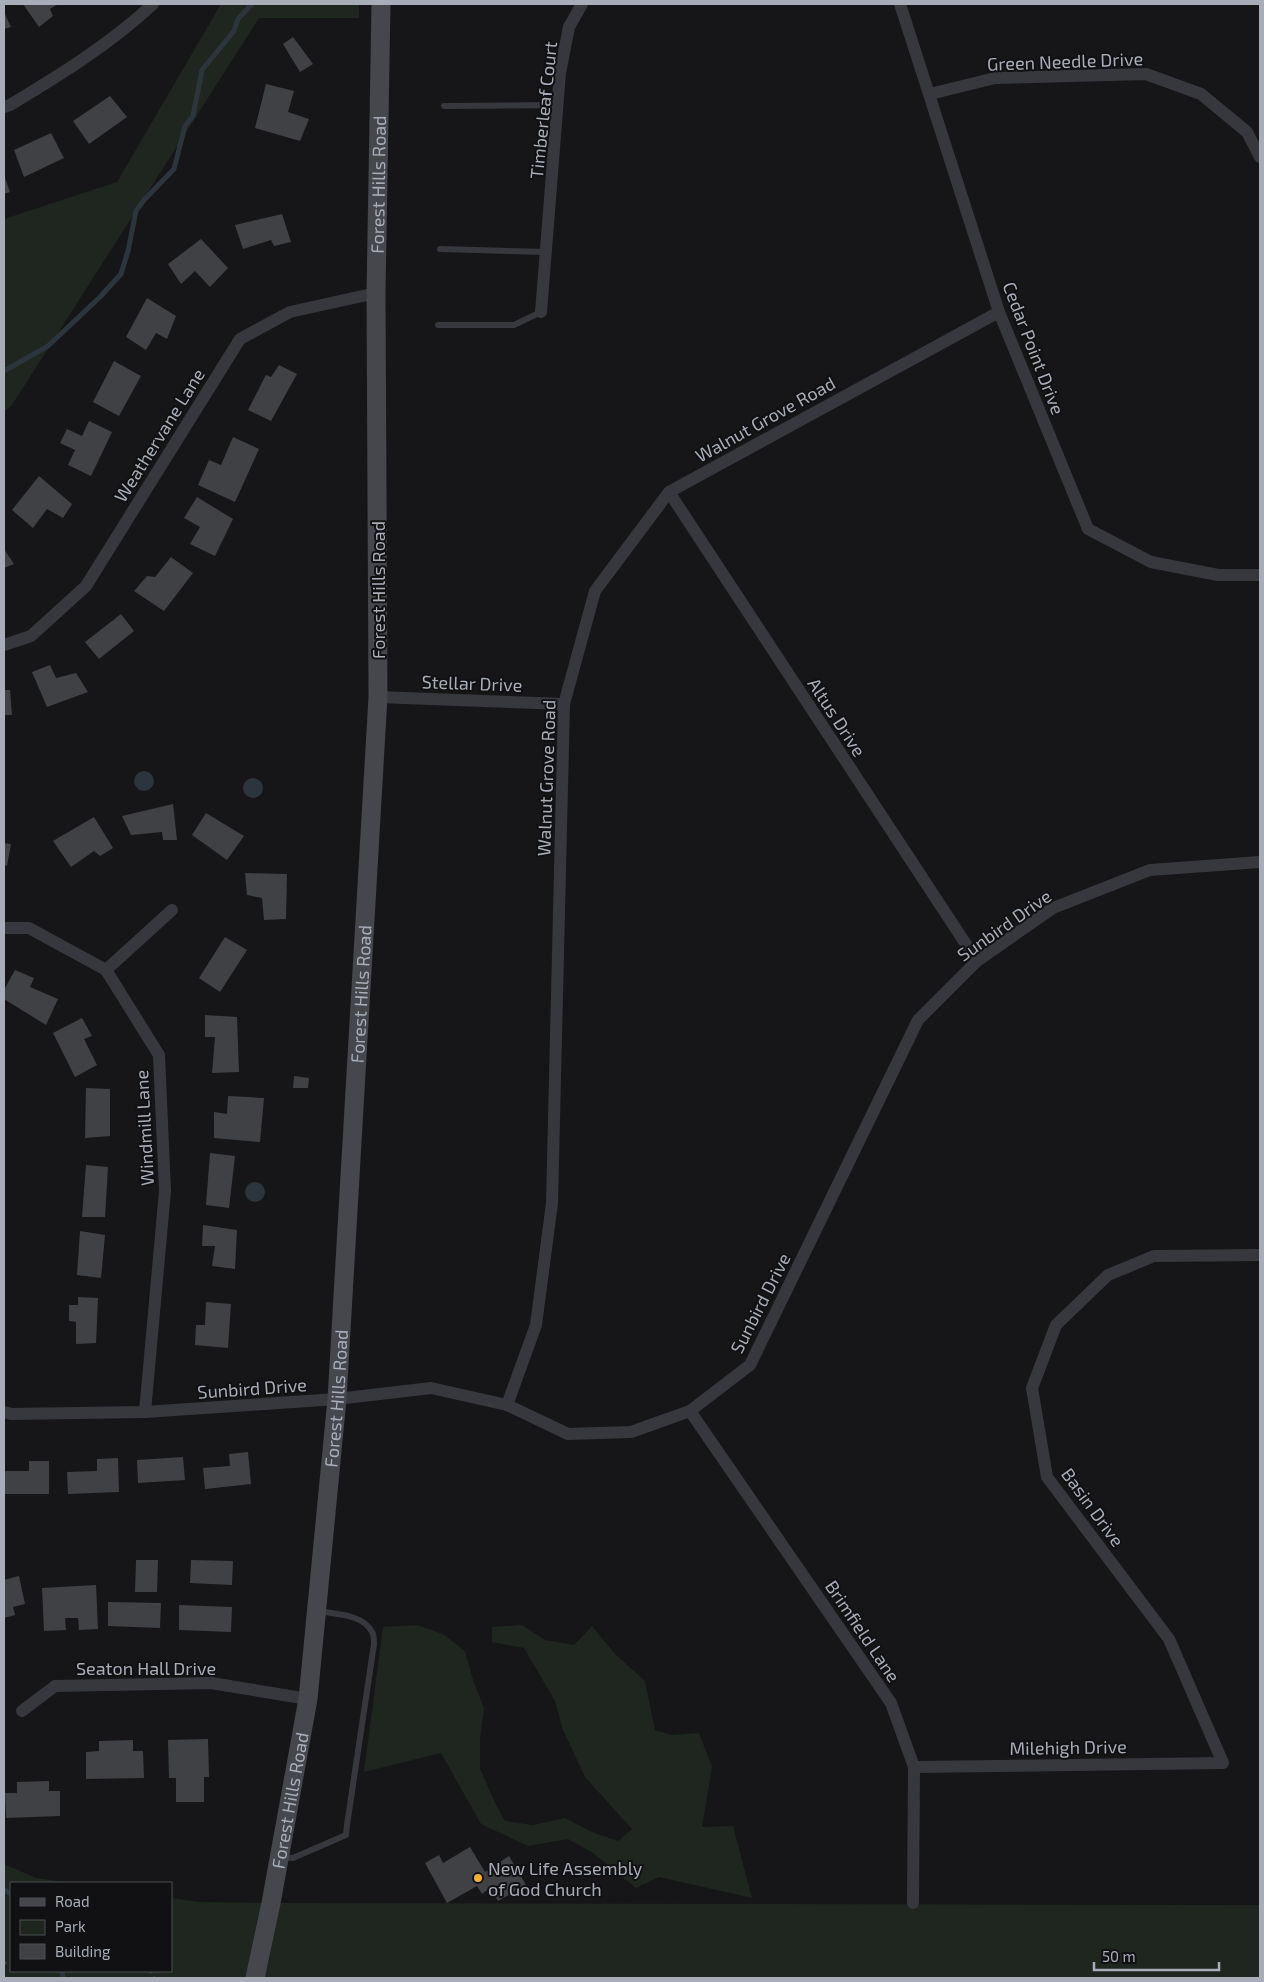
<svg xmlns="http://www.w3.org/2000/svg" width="1264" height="1982" viewBox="0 0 1264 1982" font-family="'Exo 2',sans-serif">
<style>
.green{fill:#1e261f}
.water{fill:#2c353c}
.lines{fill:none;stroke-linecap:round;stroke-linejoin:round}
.stream{stroke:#2c353c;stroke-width:5}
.building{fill:#404145}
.path{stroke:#3d3f44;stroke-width:3;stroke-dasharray:2.5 4;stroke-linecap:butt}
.lane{stroke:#37383d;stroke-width:6}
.street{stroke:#37383d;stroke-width:12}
.secondary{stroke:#45474d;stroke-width:19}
.poi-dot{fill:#f2b134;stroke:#111113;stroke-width:2}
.labels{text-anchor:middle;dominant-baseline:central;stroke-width:4;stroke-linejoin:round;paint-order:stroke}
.street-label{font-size:18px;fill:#a8adb8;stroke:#111113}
.poi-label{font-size:18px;fill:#a8adb8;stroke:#111113;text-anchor:start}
</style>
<rect width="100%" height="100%" fill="#161618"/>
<g class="green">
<path d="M 221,4 L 359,4 L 359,18 L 259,18 L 12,405 L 4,412 L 4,219 L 117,182 Z"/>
<path d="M 417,1625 L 443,1634 L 465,1651 L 473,1680 L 484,1708 L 480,1739 L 480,1768 L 495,1803 L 505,1821 L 533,1825 L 565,1818 L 592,1832 L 618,1841 L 632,1829 L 585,1777 L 563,1730 L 555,1701 L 524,1648 L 492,1642 L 492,1627 L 522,1625 L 545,1640 L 574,1645 L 592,1626 L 615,1654 L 645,1681 L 655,1730 L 671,1735 L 699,1733 L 712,1767 L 702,1827 L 733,1826 L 752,1898 L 659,1877 L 636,1888 L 593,1853 L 568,1839 L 528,1846 L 481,1824 L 441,1753 L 364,1772 L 383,1627 Z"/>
<path d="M 4,1864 L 36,1878 L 71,1883 L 11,1883 L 11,1971 L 171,1971 L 171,1898 L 199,1902 L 271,1903 L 1260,1905 L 1260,1978 L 4,1978 Z"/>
</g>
<g class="water">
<circle cx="144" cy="781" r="10"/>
<circle cx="253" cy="788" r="10"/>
<circle cx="255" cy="1192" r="10"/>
</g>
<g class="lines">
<g class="stream">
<path d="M 4,371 L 48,346 L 100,297 L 121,274 L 128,251 L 136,211 L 144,200 L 174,169 L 185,126 L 193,116 L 202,70 L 234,31 L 238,19 L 252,4"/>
<path d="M 4,1890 L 11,1894"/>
<path d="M 62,1971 L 63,1978"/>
</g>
</g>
<g class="building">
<path d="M 23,4 L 58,4 L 50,9 L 53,16 L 39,27 Z"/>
<path d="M 4,12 L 11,27 L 4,29 Z"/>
<path d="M 293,37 L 313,64 L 300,72 L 283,44 Z"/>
<path d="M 266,84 L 294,91 L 288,112 L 309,119 L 300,141 L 255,128 Z"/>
<path d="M 110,96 L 127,117 L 89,144 L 73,121 Z"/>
<path d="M 51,133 L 64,158 L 24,177 L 14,150 Z"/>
<path d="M 4,175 L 10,192 L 4,194 Z"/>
<path d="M 282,214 L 291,242 L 274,246 L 271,240 L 243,249 L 235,225 Z"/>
<path d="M 201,239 L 228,268 L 210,287 L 195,271 L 181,284 L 168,264 Z"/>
<path d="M 147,298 L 176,316 L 167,339 L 156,333 L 146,350 L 126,337 Z"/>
<path d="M 114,361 L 141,376 L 119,416 L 93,402 Z"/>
<path d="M 279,365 L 297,374 L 271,421 L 248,410 L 266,375 L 271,377 Z"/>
<path d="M 89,421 L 112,432 L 91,476 L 68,465 L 75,450 L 60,443 L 67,429 L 82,436 Z"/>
<path d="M 233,437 L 259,449 L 235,502 L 198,485 L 209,460 L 221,465 Z"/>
<path d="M 39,476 L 72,504 L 63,518 L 47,509 L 33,528 L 12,510 Z"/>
<path d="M 197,497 L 233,519 L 215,556 L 190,544 L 200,527 L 184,518 Z"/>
<path d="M 4,549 L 14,564 L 4,568 Z"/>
<path d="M 171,557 L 193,573 L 164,611 L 134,591 L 147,576 L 155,577 Z"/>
<path d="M 121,614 L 134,631 L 99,659 L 85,642 Z"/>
<path d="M 50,665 L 56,678 L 76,673 L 88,692 L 47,707 L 32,672 Z"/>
<path d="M 4,690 L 10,690 L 12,715 L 4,715 Z"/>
<path d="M 173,804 L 177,840 L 163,840 L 162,832 L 131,835 L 122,816 Z"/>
<path d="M 206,813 L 244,836 L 227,860 L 192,835 Z"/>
<path d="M 94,817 L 113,848 L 100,856 L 94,851 L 71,867 L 53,841 Z"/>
<path d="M 4,843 L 11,844 L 7,866 L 4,865 Z"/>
<path d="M 245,873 L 287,874 L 286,919 L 264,920 L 262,898 L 247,895 Z"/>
<path d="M 225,937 L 247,950 L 220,992 L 199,978 Z"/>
<path d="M 15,970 L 34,978 L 30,987 L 58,999 L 46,1025 L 4,999 L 4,990 Z"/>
<path d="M 205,1015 L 237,1017 L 239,1072 L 212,1073 L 215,1037 L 205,1037 Z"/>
<path d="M 82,1018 L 92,1036 L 84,1039 L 97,1065 L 75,1077 L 53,1033 Z"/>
<path d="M 294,1076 L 309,1078 L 308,1088 L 293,1088 Z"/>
<path d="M 86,1088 L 110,1089 L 110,1136 L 85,1138 Z"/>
<path d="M 228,1096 L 264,1098 L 260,1142 L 214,1138 L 214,1112 L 227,1114 Z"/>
<path d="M 210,1153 L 235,1156 L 229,1208 L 206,1205 Z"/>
<path d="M 86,1165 L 108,1167 L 105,1217 L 82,1217 Z"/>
<path d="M 203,1225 L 237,1230 L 235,1269 L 212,1266 L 215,1246 L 202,1246 Z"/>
<path d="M 80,1231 L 105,1235 L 101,1278 L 77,1275 Z"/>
<path d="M 78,1297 L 98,1298 L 96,1343 L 76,1344 L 76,1322 L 69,1321 L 69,1305 L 78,1305 Z"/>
<path d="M 206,1302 L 231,1304 L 228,1348 L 195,1345 L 196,1325 L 205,1325 Z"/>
<path d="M 248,1452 L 251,1484 L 205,1489 L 203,1468 L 230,1466 L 229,1454 Z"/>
<path d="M 183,1457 L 185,1480 L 138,1483 L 137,1460 Z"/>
<path d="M 118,1458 L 119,1492 L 68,1494 L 67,1472 L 97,1471 L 97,1459 Z"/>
<path d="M 29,1461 L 49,1461 L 49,1494 L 4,1494 L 4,1471 L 29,1471 Z"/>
<path d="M 136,1560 L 158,1560 L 157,1592 L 135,1592 Z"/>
<path d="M 191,1560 L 233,1561 L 232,1585 L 190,1583 Z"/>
<path d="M 19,1576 L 25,1604 L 13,1607 L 15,1615 L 4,1618 L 4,1580 Z"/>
<path d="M 96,1585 L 98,1629 L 79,1630 L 78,1618 L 65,1618 L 66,1630 L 44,1631 L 42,1588 Z"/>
<path d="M 108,1602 L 161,1603 L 160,1628 L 108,1626 Z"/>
<path d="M 179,1605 L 232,1607 L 231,1632 L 179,1630 Z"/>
<path d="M 208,1739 L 209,1777 L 204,1777 L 204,1802 L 176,1802 L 176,1778 L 169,1778 L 168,1740 Z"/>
<path d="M 133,1740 L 133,1751 L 143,1751 L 144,1778 L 86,1779 L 86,1752 L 99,1751 L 99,1741 Z"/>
<path d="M 49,1781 L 49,1791 L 60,1791 L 60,1816 L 6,1818 L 5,1793 L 17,1793 L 17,1782 Z"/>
<path d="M 470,1847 L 485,1872 L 509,1856 L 526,1885 L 498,1901 L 490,1888 L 482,1894 L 477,1886 L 447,1903 L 425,1863 L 439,1855 L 443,1863 Z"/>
</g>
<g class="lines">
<g class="path">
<path d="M 4,1963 L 11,1962"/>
<path d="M 150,1971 L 154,1978"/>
</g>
<g class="lane">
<path d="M 444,106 L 558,105"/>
<path d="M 440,249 L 546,252"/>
<path d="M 438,325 L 514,325 L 541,312"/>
<path d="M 281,1857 L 293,1858 L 346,1835 L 347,1825 L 374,1644 C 374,1640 374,1635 372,1632 C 363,1614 335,1614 318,1611"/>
</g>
<g class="street">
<path d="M 900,4 L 999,312 L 1088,529 L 1151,562 L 1218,575 L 1260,575"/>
<path d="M 930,94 L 995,78 L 1146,74 L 1201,94 L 1247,132 L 1260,157"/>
<path d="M 4,107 L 10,105 C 60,75 110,44 153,4"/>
<path d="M 541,312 L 560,73 L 569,27 L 582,4"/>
<path d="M 669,492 L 977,961"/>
<path d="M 4,645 L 31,636 L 86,586 L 240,339 L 290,312 L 376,293"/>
<path d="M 378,697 L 564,704"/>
<path d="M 4,928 L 29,928 L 106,970 L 159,1055 L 165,1191 L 145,1412"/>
<path d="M 106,970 L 172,910"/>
<path d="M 507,1405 L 536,1325 L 552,1203 L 564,704 L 595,591 L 669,492 L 999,312"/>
<path d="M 690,1411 L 891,1703 L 914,1767 L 913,1903"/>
<path d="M 4,1412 L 11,1414 L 145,1412 L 337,1399 L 431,1388 L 507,1405 L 568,1434 L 631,1432 L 690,1411 L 750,1365 L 918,1020 L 977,961 L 1053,908 L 1150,870 L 1260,862"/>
<path d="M 22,1711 L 55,1686 L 211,1683 L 308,1699"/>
<path d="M 914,1767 L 1223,1763 L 1169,1639 L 1047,1477 L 1032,1388 L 1056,1325 L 1108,1275 L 1154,1256 L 1260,1255"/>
</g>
<path class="secondary" id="s1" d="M 255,1978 L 271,1903 L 308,1699 L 337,1399 L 378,697 L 376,293 L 381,4"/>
</g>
<circle class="poi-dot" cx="478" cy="1878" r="5"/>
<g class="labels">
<g class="street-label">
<text transform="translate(1065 61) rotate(-2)">Green Needle Drive</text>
<text transform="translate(543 110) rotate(-84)">Timberleaf Court</text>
<text stroke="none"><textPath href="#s1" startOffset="1801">Forest Hills Road</textPath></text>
<text transform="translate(1034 348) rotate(69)">Cedar Point Drive</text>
<text transform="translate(765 419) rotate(-29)">Walnut Grove Road</text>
<text transform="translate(159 435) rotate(-58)">Weathervane Lane</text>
<text transform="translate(378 590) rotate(-90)">Forest Hills Road</text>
<text transform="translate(472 683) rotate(2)">Stellar Drive</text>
<text transform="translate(837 717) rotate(57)">Altus Drive</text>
<text transform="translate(546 778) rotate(-88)">Walnut Grove Road</text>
<text transform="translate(1004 925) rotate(-35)">Sunbird Drive</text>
<text stroke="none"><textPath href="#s1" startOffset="991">Forest Hills Road</textPath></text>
<text transform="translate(144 1128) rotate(-93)">Windmill Lane</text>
<text transform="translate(760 1303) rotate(-63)">Sunbird Drive</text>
<text transform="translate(252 1388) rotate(-4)">Sunbird Drive</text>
<text stroke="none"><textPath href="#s1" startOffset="586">Forest Hills Road</textPath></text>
<text transform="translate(1093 1507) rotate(54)">Basin Drive</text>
<text transform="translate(863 1631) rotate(56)">Brimfield Lane</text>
<text x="146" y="1668">Seaton Hall Drive</text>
<text transform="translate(1068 1747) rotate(-1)">Milehigh Drive</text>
<text stroke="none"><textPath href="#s1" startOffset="181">Forest Hills Road</textPath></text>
</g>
<g class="poi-label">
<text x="488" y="1868">New Life Assembly<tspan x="488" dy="21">of God Church</tspan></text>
</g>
</g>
<rect width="1264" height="1982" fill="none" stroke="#a8adb8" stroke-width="10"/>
<rect x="10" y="1882" width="162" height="90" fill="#111113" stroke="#4d4f55"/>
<rect x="20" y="1898" width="25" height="8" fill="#45474d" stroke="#4d4f55"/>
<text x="55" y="1907" font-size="15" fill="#a8adb8">Road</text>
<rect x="20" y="1920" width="25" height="15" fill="#1e261f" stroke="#4d4f55"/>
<text x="55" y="1932" font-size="15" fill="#a8adb8">Park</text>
<rect x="20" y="1944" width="25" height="15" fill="#404145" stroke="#4d4f55"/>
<text x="55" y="1957" font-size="15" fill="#a8adb8">Building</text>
<path d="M1094 1962v8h125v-8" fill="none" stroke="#a8adb8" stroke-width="2.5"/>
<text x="1102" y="1962" font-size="15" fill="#a8adb8" stroke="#111113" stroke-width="4" paint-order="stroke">50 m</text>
</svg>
